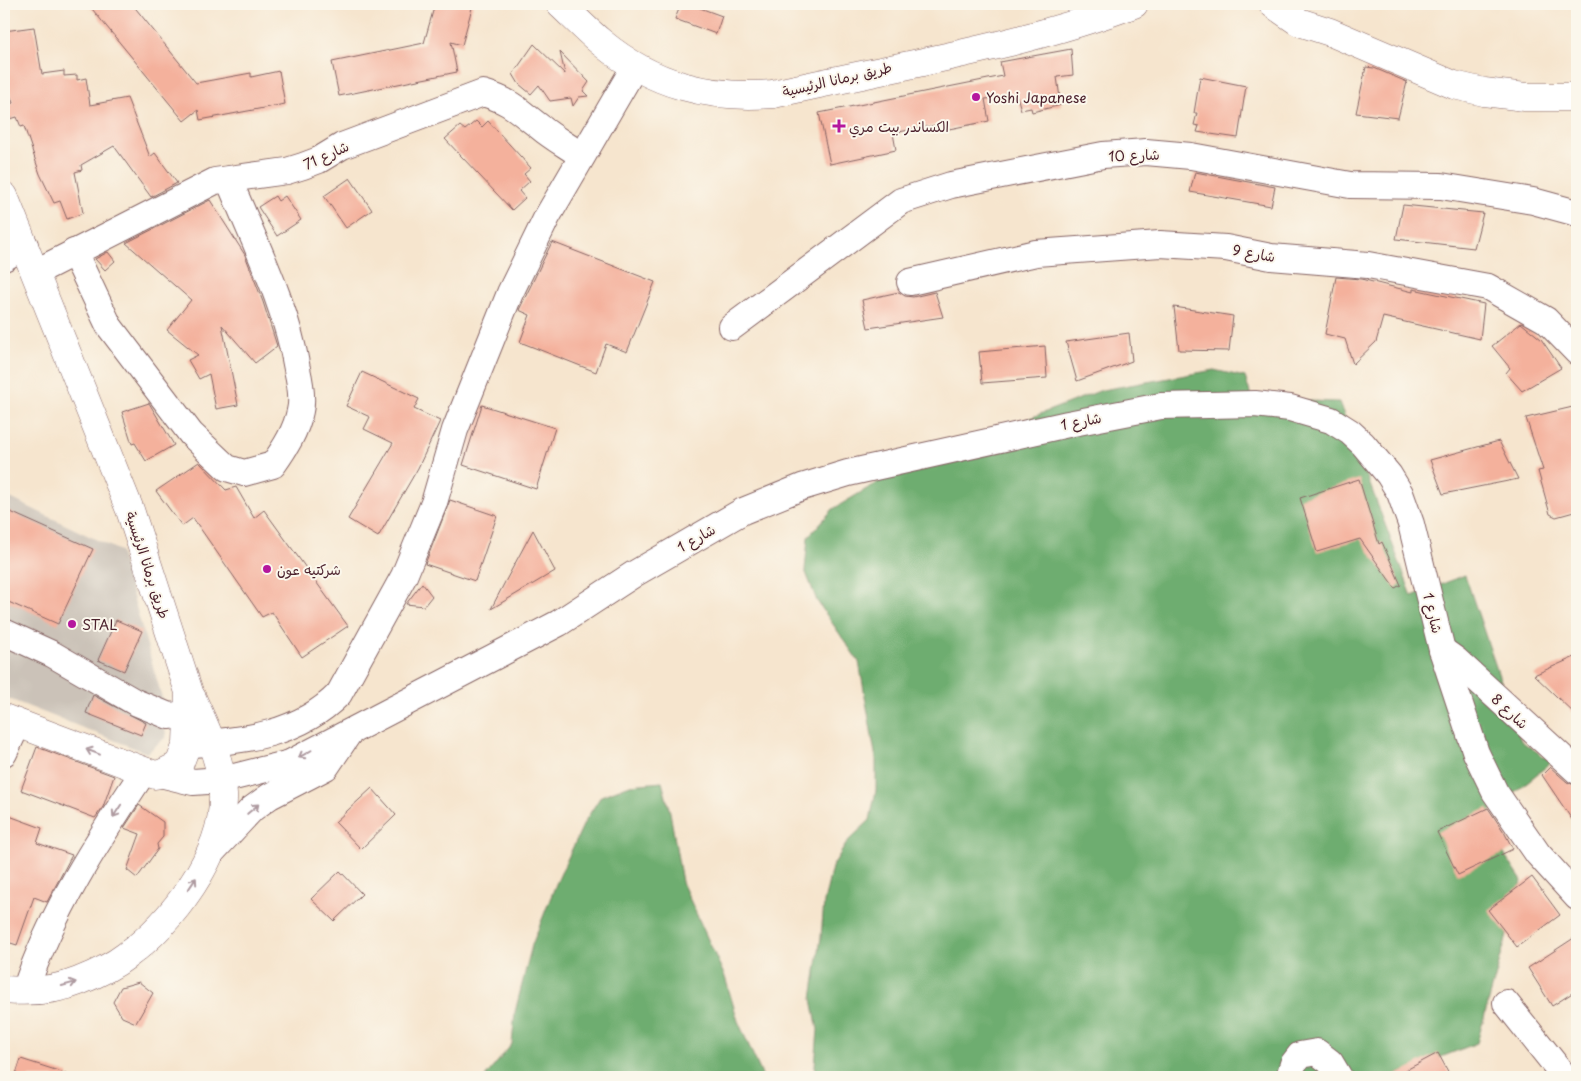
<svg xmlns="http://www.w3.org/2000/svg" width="1581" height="1081" viewBox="0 0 1581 1081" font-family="'Playpen Sans','Playpen Sans Arabic',sans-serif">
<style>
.industrial{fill:#cbc2b8}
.forest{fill:#6ead6f;stroke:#5c664d}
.building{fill:#f4b19c}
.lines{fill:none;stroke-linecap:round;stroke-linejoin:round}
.minor-casing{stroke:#866464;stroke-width:28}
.major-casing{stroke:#866464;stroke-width:29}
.minor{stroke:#fff;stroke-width:26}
.major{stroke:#fff;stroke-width:28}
.oneway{stroke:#ae9aa0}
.poi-dot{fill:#b5179e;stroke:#fbf7ec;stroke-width:2}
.labels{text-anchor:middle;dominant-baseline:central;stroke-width:4;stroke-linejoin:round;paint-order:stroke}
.street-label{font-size:14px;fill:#4a1f2b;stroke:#fbf7ec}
.poi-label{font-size:14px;fill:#4a1f2b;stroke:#fbf7ec;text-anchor:start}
</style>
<rect width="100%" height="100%" fill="#fbf7ec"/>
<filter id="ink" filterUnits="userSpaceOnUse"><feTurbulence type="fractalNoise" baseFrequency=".02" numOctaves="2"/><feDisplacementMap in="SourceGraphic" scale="10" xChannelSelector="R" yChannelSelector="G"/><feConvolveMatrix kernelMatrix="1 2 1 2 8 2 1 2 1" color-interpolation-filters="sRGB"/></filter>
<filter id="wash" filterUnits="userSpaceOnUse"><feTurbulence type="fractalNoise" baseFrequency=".0096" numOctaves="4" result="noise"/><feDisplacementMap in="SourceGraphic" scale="20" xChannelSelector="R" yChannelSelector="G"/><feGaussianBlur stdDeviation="1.12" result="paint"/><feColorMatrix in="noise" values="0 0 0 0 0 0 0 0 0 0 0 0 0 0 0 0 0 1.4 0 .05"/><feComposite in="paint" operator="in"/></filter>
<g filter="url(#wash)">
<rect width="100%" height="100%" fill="#f6e5ce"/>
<path class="industrial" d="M 4,495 L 120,551 L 163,701 L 166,737 L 147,753 L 4,697 Z"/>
<g class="forest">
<path d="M 1214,370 L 1245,377 L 1252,399 L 1339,402 L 1412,596 L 1465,575 L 1521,741 L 1552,762 L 1481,819 L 1522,881 L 1477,1043 L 1390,1077 L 814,1077 L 818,1030 L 812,999 L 821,937 L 824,902 L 832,867 L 848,841 L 870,820 L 876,790 L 876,759 L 859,662 L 817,601 L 805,570 L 808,537 L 833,509 L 890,475 L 917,462 L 1102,390 Z"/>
<path d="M 662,782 L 670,812 L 682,882 L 725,977 L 738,1021 L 763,1077 L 485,1077 L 512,1044 L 515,1012 L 532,945 L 556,884 L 585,821 L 601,796 L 630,785 Z"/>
</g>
<g id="blocks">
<g class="building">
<path d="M 88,4 L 132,4 L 196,83 L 251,73 L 251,77 L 279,71 L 285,104 L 200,120 L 198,110 L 184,121 Z"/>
<path d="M 435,4 L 473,4 L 462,45 L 451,42 L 457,72 L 339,96 L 332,62 L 424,43 Z"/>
<path d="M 681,4 L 689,4 L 722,16 L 716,34 L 675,19 Z"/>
<path d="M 34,27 L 42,74 L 64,71 L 64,76 L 77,75 L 77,80 L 86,78 L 90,105 L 127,98 L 150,157 L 155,153 L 177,183 L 151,197 L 114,146 L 81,165 L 82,170 L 75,172 L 83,213 L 67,219 L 60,201 L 54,203 L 40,174 L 24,126 L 21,127 L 17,117 L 7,120 L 4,110 L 4,106 L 13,103 L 4,78 L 4,31 Z"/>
<path d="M 534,44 L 565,74 L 560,52 L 589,82 L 583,91 L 588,96 L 579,97 L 573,106 L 571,98 L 550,101 L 539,85 L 531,94 L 519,84 L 513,74 Z"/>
<path d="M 1071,49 L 1073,75 L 1057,77 L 1061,105 L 1032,112 L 1031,108 L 1021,110 L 1017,96 L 985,99 L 989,121 L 949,129 L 948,123 L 893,133 L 896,150 L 830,164 L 819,113 L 1003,76 L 1000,62 Z"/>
<path d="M 1366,67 L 1374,68 L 1407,82 L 1398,118 L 1356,113 Z"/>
<path d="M 1200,77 L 1246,86 L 1238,138 L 1197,132 L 1199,126 L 1194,125 L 1197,113 L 1194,113 Z"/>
<path d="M 476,121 L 482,127 L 488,121 L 531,168 L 524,174 L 530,181 L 519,191 L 525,198 L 512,210 L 445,139 L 460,126 L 465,130 Z"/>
<path d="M 1195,172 L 1275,187 L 1271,206 L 1190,192 Z"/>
<path d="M 350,178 L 372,210 L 346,228 L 324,196 Z"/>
<path d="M 275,196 L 278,201 L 285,196 L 301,220 L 277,236 L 258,207 Z"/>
<path d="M 210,200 L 245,255 L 263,302 L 277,346 L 255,363 L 222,325 L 238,405 L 216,409 L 209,374 L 199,379 L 188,360 L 198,355 L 167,330 L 191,300 L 126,243 Z"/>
<path d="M 1403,205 L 1483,213 L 1474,248 L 1396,239 Z"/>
<path d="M 552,242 L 655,282 L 627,352 L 606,344 L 596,372 L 520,342 L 530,315 L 519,310 Z"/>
<path d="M 108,252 L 115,261 L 105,270 L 95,259 Z"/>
<path d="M 1336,277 L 1361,279 L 1413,292 L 1413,289 L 1484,304 L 1480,339 L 1383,317 L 1376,342 L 1353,364 L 1345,339 L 1325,334 Z"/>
<path d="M 899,292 L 905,296 L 913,297 L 935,292 L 943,317 L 868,328 L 862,300 Z"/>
<path d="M 1174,307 L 1233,316 L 1229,351 L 1179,350 Z"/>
<path d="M 1521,323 L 1541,339 L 1561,368 L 1522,391 L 1506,373 L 1510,368 L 1492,346 Z"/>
<path d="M 1129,333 L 1132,361 L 1077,381 L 1066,342 Z"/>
<path d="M 1045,346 L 1047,378 L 982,383 L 979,352 Z"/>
<path d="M 362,372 L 419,399 L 414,409 L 440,421 L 418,468 L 378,537 L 348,519 L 393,443 L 364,429 L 370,417 L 346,406 Z"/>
<path d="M 149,403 L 174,445 L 146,461 L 135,443 L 132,444 L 122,412 Z"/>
<path d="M 482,405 L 555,428 L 536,489 L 463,465 Z"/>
<path d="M 1577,406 L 1577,509 L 1574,512 L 1556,517 L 1550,514 L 1538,471 L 1543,470 L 1526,418 Z"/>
<path d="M 1499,441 L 1518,479 L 1443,494 L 1430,460 Z"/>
<path d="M 199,462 L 226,490 L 236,487 L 254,518 L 264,510 L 348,626 L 302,657 L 272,612 L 262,617 L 193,518 L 182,526 L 156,491 Z"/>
<path d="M 1359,479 L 1379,544 L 1382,542 L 1401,585 L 1395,588 L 1360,539 L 1317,552 L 1300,498 Z"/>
<path d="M 450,500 L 497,516 L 475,581 L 425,564 Z"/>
<path d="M 4,509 L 93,549 L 58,624 L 4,600 Z"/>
<path d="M 533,530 L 555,571 L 491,609 L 505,582 Z"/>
<path d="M 422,583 L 432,596 L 424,606 L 406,604 Z"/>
<path d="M 116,620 L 142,631 L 124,671 L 98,660 Z"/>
<path d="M 1577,656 L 1577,716 L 1534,675 Z"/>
<path d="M 93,695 L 146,723 L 141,735 L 86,713 Z"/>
<path d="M 37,747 L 114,776 L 103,807 L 95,818 L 21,790 Z"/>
<path d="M 1550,767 L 1567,782 L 1577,786 L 1577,827 L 1542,775 Z"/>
<path d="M 372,788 L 396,815 L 361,849 L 335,822 Z"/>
<path d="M 139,805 L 163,822 L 163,837 L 157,844 L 158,849 L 137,878 L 127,870 L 140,834 L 124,828 Z"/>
<path d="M 1488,808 L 1504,832 L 1513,849 L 1458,875 L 1437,832 Z"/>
<path d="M 4,814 L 42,828 L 37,843 L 72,855 L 47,902 L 34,897 L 17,945 L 4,941 Z"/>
<path d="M 340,871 L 362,894 L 334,921 L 311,899 Z"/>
<path d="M 1532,877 L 1560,915 L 1517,947 L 1488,910 Z"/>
<path d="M 1577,936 L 1577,990 L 1552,1006 L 1528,968 Z"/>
<path d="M 139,982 L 153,993 L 136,1023 L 122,1017 L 113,1002 L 121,987 Z"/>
<path d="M 1438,1053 L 1451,1077 L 1393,1077 Z"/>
<path d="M 21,1059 L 68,1074 L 68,1077 L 15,1077 Z"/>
</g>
</g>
</g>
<g filter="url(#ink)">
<use href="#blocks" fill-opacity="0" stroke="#866464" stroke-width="1"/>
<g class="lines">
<g class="minor-casing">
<g id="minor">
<path d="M 74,252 L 109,326 L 191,434 L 227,468 L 244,473 L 273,465 C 285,448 296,431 300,411 C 303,399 300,382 297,369 C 286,303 254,242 229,180"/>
<path d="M 4,258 L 25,245"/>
<path d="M 36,272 L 215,181 L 287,171 L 303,166 L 319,160 L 342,146 L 483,93 C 513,102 517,110 540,127 C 553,138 568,146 582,156"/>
<path d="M 910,282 L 1036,253 L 1160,244 L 1226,248 L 1271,257 L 1368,265 L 1488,287 L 1546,320 L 1577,352"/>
<path d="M 732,327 L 901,201 L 951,185 L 1103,155 L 1146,152 L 1191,156 L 1350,185 L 1441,186 L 1533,201 L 1577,213"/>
<path d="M 4,632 L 52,654 L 135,702 L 169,716 L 188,714"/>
<path d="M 1442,650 L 1456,660 L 1577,771"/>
<path d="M 191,744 C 245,741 300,734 339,694 L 404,576 L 434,503 L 455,430 L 510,293 L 547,217 L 635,66"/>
<path d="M 4,753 L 18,723"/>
<path d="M 160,774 L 193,782 L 222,780 L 290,763 L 559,623 L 634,574 L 743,511 L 802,487 L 848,473 L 1068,424 L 1161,406 L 1255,404 L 1290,408 L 1331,420 L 1350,432 L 1363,444 L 1389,475 L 1400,493 L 1411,524 L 1442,650 L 1476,753 L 1495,792 L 1538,854 L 1577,897"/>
<path d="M 209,855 L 252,809 L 270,796 L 326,767 L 349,733"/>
<path d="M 25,991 C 51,912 98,840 144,771"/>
<path d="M 1506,1003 L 1565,1077"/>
<path d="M 1289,1077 L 1293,1064 L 1300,1055 L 1317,1052 L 1330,1062 L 1339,1077"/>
</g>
</g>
<g class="major-casing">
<g id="major">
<path d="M 560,4 C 574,17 587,31 602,43 C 653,85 709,99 773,94 C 892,67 1020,47 1134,4"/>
<path d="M 1273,4 L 1299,22 L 1330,32 L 1454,85 L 1484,92 L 1525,97 L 1577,97"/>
<path d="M 4,196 L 130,510 L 189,692 L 187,744 L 179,765 L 163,773 L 155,775 L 4,718"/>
<path d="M 4,990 C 28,992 55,991 79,981 C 94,975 112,967 126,956 C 171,923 225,854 223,795 C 222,760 206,729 192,698"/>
</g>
</g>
<use href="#minor" class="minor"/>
<use href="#major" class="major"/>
</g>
<defs><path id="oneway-shaft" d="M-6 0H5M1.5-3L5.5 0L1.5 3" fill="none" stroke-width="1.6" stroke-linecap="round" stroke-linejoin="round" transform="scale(1.25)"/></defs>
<g class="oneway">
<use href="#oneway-shaft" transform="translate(93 752) rotate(-159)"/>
<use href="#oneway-shaft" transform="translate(305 754) rotate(150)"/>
<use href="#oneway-shaft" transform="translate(253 809) rotate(-40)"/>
<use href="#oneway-shaft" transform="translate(117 811) rotate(123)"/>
<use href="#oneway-shaft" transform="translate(192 884) rotate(-56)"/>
<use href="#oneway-shaft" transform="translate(69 984) rotate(-15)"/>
</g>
</g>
<g class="poi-dot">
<circle cx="976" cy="97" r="5"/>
<path d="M836.5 118.5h5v5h5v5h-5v5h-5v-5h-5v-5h5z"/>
<circle cx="267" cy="569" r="5"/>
<circle cx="72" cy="624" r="5"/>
</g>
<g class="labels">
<g class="street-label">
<text transform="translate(837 79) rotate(-13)">طريق برمانا الرئيسية</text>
<text transform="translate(326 155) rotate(-25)">شارع 71</text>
<text transform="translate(1134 155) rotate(-2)">شارع 10</text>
<text transform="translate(1254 253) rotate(10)">شارع 9</text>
<text transform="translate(1081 421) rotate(-11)">شارع 1</text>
<text transform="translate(696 538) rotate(-30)">شارع 1</text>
<text transform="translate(148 565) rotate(72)">طريق برمانا الرئيسية</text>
<text transform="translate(1433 613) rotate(76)">شارع 1</text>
<text transform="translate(1510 711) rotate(43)">شارع 8</text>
</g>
<g class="poi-label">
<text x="986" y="97">Yoshi Japanese</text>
<text x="849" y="126">الكساندر بيت مري</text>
<text x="277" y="569">شركتيه عون</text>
<text x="82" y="624">STAL</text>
</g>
</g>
<rect width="1581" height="1081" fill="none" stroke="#fbf7ec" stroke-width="20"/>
</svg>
